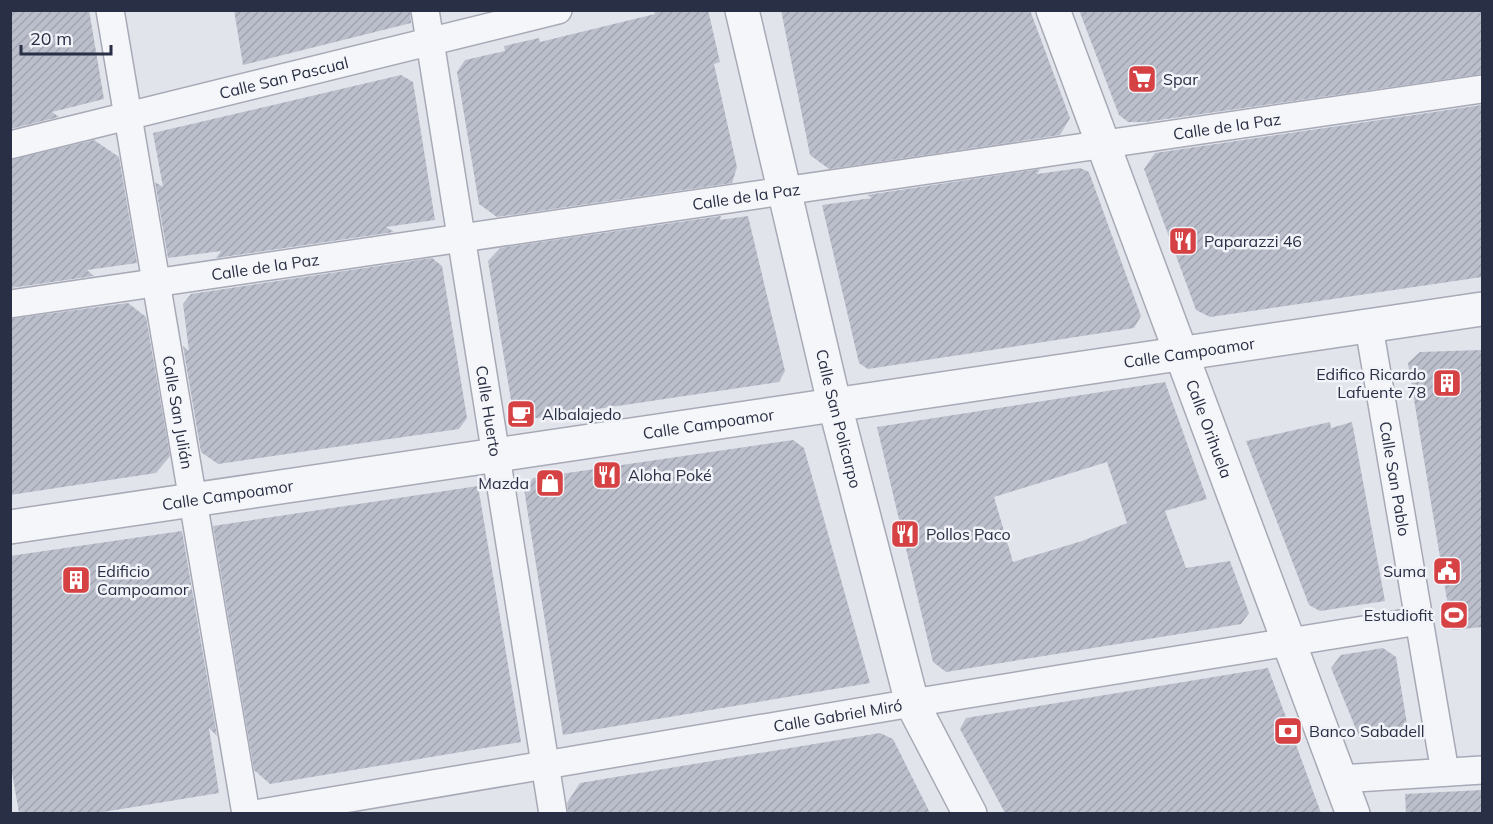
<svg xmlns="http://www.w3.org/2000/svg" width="1493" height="824" viewBox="0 0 1493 824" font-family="Mulish,sans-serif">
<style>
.building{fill:url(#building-hatch);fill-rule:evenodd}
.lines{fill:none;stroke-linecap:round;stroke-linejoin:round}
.minor-casing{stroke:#a7aab6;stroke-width:30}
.tertiary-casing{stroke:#a7aab6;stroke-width:36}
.minor{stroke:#f5f6f9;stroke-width:27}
.tertiary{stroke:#f5f6f9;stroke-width:33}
.labels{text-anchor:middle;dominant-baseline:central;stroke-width:5;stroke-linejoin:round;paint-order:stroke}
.street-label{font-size:16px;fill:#292f44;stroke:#f1f3f8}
.poi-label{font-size:16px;fill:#292f44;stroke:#f1f3f8;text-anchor:start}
</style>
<defs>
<pattern id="building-hatch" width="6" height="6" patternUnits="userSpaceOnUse" patternTransform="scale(1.5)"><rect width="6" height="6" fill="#bbbfcb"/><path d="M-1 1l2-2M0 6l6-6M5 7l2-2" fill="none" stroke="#a1a4b0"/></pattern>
</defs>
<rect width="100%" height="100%" fill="#e2e4eb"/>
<g class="building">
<path d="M 10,10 L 89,10 L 104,99 L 52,112 L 59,117 L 10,129 Z"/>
<path d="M 234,10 L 410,10 L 411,23 L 243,65 Z"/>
<path d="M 654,10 L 708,10 L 720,62 L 714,64 L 737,167 L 732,183 L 497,217 L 479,204 L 457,72 L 465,60 L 505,51 L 504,46 L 539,38 L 540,42 L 655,14 Z"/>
<path d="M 781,10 L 1030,10 L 1070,118 L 1060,135 L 829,169 L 810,155 Z"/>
<path d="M 1079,10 L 1482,10 L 1482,74 L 1145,122 L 1128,122 L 1119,115 Z"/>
<path d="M 401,75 L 413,82 L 435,220 L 386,227 L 394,232 L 216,258 L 221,251 L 168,258 L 155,182 L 163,187 L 153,133 Z"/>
<path d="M 1482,105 L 1482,277 L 1210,317 L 1196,310 L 1144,169 L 1155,153 Z"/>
<path d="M 94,140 L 119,157 L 137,263 L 87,270 L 94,276 L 10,288 L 10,160 Z"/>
<path d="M 1080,168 L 1089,172 L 1141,316 L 1134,328 L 868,369 L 859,363 L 822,205 L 872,198 L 867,195 L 1040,169 L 1037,174 Z"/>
<path d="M 721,216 L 720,220 L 748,216 L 785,371 L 779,382 L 523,420 L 513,412 L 488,261 L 500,248 Z"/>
<path d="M 432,258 L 442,266 L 467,418 L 459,429 L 218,464 L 201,452 L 183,346 L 189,351 L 183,304 L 191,294 Z"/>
<path d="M 128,303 L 146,317 L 170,456 L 156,473 L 10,495 L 10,319 Z"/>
<path d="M 1482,350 L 1482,627 L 1452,630 L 1408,363 L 1420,352 Z"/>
<path d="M 1165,382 L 1207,499 L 1165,511 L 1186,568 L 1230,561 L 1249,613 L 1241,624 L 946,672 L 933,662 L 877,427 ZM 1107,462 L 1127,523 L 1082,541 L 1013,562 L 994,497 Z"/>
<path d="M 1330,422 L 1331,428 L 1352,422 L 1385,601 L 1320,611 L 1309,605 L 1246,441 Z"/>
<path d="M 793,440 L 804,448 L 870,683 L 563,735 L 524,489 L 533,478 Z"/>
<path d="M 478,486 L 521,742 L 270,784 L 254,770 L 213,526 Z"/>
<path d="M 182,531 L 217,736 L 209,728 L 219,793 L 97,813 L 19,813 L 10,761 L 10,556 Z"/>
<path d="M 1383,648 L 1396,657 L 1409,736 L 1360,739 L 1331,668 L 1341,655 Z"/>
<path d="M 1268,668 L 1321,813 L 1005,813 L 960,729 L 966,718 Z"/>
<path d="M 880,733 L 893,739 L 930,813 L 568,813 L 567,803 L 580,783 Z"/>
<path d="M 1482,790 L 1482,813 L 1406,813 L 1405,794 Z"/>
</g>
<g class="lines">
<g class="minor-casing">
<g id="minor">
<path id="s1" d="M 110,10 L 246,814"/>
<path id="s2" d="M 425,10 L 553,814"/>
<path id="s3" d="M 10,145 L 558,10"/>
<path id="s4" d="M 10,304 L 1482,89"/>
<path id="s5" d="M 1369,327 L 1445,772"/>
<path d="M 1340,779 L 1482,770"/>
<path id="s6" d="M 255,814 L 912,703 L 1419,621"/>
</g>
</g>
<g class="tertiary-casing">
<g id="tertiary">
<path id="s7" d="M 742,10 L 831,390 L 912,703 L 970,814"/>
<path id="s8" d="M 1053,10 L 1353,814"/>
<path id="s9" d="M 10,527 L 1482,309"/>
</g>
</g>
<use href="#minor" class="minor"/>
<use href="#tertiary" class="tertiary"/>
</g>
<defs>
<g id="supermarket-square" transform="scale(1.5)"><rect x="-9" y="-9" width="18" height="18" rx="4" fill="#d64144" stroke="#f1f3f8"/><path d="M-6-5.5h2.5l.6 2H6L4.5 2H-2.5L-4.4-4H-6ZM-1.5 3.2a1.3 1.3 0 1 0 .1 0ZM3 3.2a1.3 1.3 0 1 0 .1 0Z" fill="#fff"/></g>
<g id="restaurant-square" transform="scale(1.5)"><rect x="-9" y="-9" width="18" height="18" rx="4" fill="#d64144" stroke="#f1f3f8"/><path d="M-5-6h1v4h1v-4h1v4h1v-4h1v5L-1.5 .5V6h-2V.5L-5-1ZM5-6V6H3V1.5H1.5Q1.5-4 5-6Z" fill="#fff"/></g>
<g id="building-square" transform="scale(1.5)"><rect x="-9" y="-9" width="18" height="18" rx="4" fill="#d64144" stroke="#f1f3f8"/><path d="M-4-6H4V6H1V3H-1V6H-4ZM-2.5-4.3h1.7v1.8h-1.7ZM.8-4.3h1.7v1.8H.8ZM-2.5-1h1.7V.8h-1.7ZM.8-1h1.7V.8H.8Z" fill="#fff"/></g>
<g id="cafe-square" transform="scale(1.5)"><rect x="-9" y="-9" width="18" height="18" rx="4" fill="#d64144" stroke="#f1f3f8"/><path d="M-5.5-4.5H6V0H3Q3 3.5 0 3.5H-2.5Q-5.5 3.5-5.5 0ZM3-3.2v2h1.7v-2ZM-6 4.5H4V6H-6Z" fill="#fff"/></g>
<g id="shop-square" transform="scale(1.5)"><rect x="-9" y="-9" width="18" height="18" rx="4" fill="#d64144" stroke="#f1f3f8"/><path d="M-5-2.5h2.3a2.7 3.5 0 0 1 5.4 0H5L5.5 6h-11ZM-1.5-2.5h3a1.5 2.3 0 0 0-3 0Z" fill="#fff"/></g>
<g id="civic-square" transform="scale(1.5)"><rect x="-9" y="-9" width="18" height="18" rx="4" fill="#d64144" stroke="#f1f3f8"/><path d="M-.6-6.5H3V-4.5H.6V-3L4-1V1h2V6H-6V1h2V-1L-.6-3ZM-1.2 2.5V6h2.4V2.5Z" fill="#fff"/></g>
<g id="stadium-square" transform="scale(1.5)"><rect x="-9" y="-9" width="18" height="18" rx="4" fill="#d64144" stroke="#f1f3f8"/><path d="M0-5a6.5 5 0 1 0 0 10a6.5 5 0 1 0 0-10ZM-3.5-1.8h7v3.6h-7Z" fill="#fff"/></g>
<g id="bank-square" transform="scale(1.5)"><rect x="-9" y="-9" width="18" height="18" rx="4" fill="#d64144" stroke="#f1f3f8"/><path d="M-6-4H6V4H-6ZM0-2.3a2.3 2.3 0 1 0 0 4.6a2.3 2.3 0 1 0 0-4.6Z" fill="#fff"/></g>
</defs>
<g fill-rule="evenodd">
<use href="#supermarket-square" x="1142" y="79"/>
<use href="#restaurant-square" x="1183" y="241"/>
<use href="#building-square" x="1447" y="383"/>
<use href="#cafe-square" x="521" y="414"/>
<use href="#restaurant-square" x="607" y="475"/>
<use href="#shop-square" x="550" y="483"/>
<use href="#restaurant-square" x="905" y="534"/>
<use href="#civic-square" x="1447" y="571"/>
<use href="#building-square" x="76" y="580"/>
<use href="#stadium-square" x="1454" y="615"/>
<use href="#bank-square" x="1288" y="731"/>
</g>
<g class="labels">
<g class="street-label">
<text stroke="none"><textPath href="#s3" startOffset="282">Calle San Pascual</textPath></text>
<text stroke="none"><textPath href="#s4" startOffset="1230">Calle de la Paz</textPath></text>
<text stroke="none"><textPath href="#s4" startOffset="744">Calle de la Paz</textPath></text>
<text stroke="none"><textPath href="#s4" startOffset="258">Calle de la Paz</textPath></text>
<text stroke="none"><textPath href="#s9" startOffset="1192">Calle Campoamor</textPath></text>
<text stroke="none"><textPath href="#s1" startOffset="408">Calle San Julián</textPath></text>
<text stroke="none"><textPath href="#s2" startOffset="406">Calle Huerto</textPath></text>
<text stroke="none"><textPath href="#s7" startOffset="420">Calle San Policarpo</textPath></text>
<text stroke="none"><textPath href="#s9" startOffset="706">Calle Campoamor</textPath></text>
<text stroke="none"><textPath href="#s8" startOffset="447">Calle Orihuela</textPath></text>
<text stroke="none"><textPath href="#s5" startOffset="154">Calle San Pablo</textPath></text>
<text stroke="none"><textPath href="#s9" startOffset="220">Calle Campoamor</textPath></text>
<text stroke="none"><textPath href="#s6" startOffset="591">Calle Gabriel Miró</textPath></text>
</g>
<g class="poi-label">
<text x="1163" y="79">Spar</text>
<text x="1204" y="241">Paparazzi 46</text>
<text x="1426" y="374" text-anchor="end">Edifico Ricardo<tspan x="1426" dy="18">Lafuente 78</tspan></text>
<text x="542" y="414">Albalajedo</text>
<text x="628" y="475">Aloha Poké</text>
<text x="529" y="483" text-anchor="end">Mazda</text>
<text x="926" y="534">Pollos Paco</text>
<text x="97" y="571">Edificio<tspan x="97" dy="18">Campoamor</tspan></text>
<text x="1426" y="571" text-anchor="end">Suma</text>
<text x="1433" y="615" text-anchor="end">Estudiofit</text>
<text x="1309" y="731">Banco Sabadell</text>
</g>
</g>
<rect width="1493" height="824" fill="none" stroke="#292f44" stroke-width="24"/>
<path d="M21 45v9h90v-9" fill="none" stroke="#292f44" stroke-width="3"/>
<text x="30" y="45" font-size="18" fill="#292f44" stroke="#f1f3f8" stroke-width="4.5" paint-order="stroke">20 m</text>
</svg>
